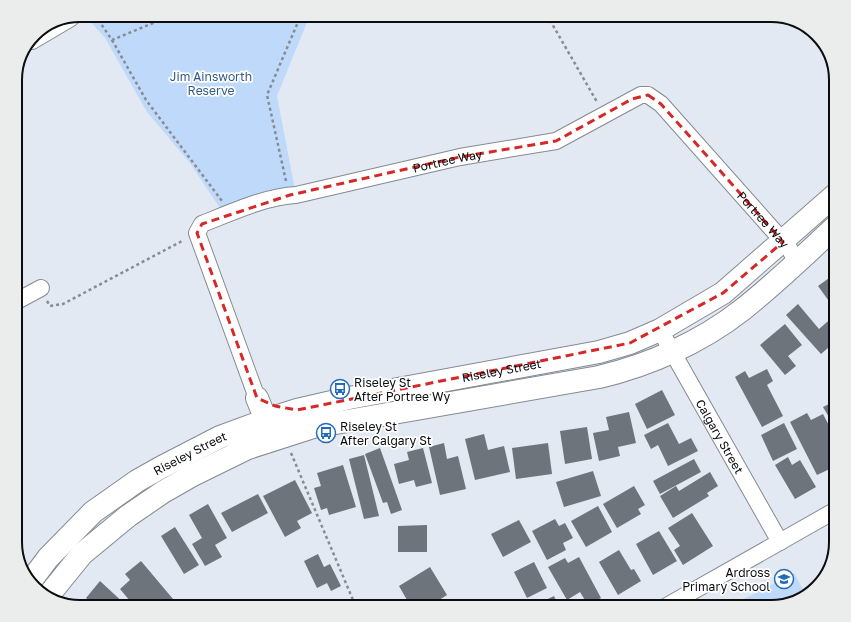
<svg xmlns="http://www.w3.org/2000/svg" width="851" height="622" viewBox="0 0 851 622" font-family="'Golos Text',sans-serif">
<style>
.green{fill:#bfd9fb}
.building{fill:#6e747b}
.lines{fill:none;stroke-linecap:round;stroke-linejoin:round}
.street-casing{stroke:#848a92;stroke-width:18}
.highway-casing{stroke:#848a92;stroke-width:24}
.path{stroke:#878c92;stroke-width:2.5;stroke-dasharray:3 3;stroke-linecap:butt}
.street{stroke:#fff;stroke-width:16}
.highway{stroke:#fff;stroke-width:22}
.marked{fill:none;stroke:#d62828;stroke-width:3;stroke-dasharray:8 5;stroke-linejoin:round}
.labels{text-anchor:middle;dominant-baseline:central;stroke-width:3.5;stroke-linejoin:round;paint-order:stroke}
.park-label{font-size:12px;fill:#30598a;stroke:#fff}
.street-label{font-size:12px;fill:#0b0d10;stroke:#fff}
.poi-label{font-size:12px;fill:#0b0d10;stroke:#fff;text-anchor:start}
.rim{fill:none;stroke:#0b0d10;stroke-width:2}
</style>
<rect width="100%" height="100%" fill="#e2e9f2"/>
<g class="green">
<path d="M 89,15 L 108,15 L 115,21 L 138,15 L 310,15 L 277,96 L 296,195 L 222,211 L 190,163 L 147,112 L 105,38 L 88,19 Z"/>
<path d="M 794,573 L 806,595 C 788,610 751,607 728,607 Z"/>
</g>
<g class="building">
<path d="M 836,273 L 836,311 L 818,286 Z"/>
<path d="M 798,304 L 819,329 L 834,316 L 836,319 L 836,341 L 821,354 L 786,315 Z"/>
<path d="M 785,324 L 802,345 L 788,356 L 796,366 L 785,375 L 760,345 Z"/>
<path d="M 767,369 L 773,381 L 767,385 L 783,416 L 762,427 L 735,377 L 745,371 L 749,378 Z"/>
<path d="M 662,390 L 675,415 L 647,429 L 635,404 Z"/>
<path d="M 835,401 L 836,402 L 836,429 L 823,407 Z"/>
<path d="M 629,412 L 636,443 L 618,447 L 620,456 L 599,461 L 593,433 L 609,430 L 606,417 Z"/>
<path d="M 807,413 L 811,420 L 823,414 L 836,439 L 836,466 L 817,475 L 790,422 Z"/>
<path d="M 668,423 L 679,444 L 691,438 L 698,451 L 668,466 L 658,445 L 651,449 L 644,435 Z"/>
<path d="M 784,423 L 797,449 L 773,461 L 761,435 Z"/>
<path d="M 587,427 L 592,459 L 565,464 L 560,431 Z"/>
<path d="M 484,434 L 488,450 L 504,446 L 510,472 L 475,480 L 465,439 Z"/>
<path d="M 444,443 L 447,459 L 458,456 L 466,489 L 440,495 L 429,447 Z"/>
<path d="M 548,443 L 552,474 L 516,479 L 512,448 Z"/>
<path d="M 380,448 L 402,510 L 391,514 L 387,502 L 383,503 L 365,454 Z"/>
<path d="M 423,448 L 432,483 L 416,487 L 414,480 L 399,484 L 394,464 L 409,460 L 407,452 Z"/>
<path d="M 364,455 L 379,516 L 364,519 L 349,459 Z"/>
<path d="M 788,457 L 792,465 L 800,460 L 816,487 L 795,499 L 775,465 Z"/>
<path d="M 694,459 L 701,472 L 660,494 L 653,481 Z"/>
<path d="M 343,465 L 356,507 L 329,515 L 327,508 L 321,510 L 314,488 L 321,486 L 317,473 Z"/>
<path d="M 593,471 L 601,496 L 564,507 L 556,482 Z"/>
<path d="M 710,472 L 718,486 L 707,493 L 709,496 L 673,518 L 660,496 L 676,486 L 679,491 Z"/>
<path d="M 295,480 L 312,513 L 297,521 L 301,528 L 285,537 L 263,496 Z"/>
<path d="M 634,486 L 645,505 L 638,509 L 641,514 L 617,528 L 603,504 Z"/>
<path d="M 258,494 L 268,513 L 232,532 L 221,513 Z"/>
<path d="M 208,504 L 227,538 L 215,545 L 222,557 L 205,566 L 192,544 L 202,538 L 189,515 Z"/>
<path d="M 598,506 L 612,532 L 586,547 L 571,521 Z"/>
<path d="M 692,513 L 713,546 L 683,565 L 674,550 L 680,546 L 668,528 Z"/>
<path d="M 555,519 L 559,526 L 565,523 L 573,538 L 563,543 L 566,550 L 547,560 L 532,531 Z"/>
<path d="M 519,520 L 531,542 L 503,557 L 491,534 Z"/>
<path d="M 427,525 L 427,552 L 398,552 L 398,526 Z"/>
<path d="M 175,527 L 199,565 L 184,574 L 161,536 Z"/>
<path d="M 659,531 L 677,561 L 653,575 L 636,544 Z"/>
<path d="M 619,550 L 631,570 L 634,569 L 641,581 L 618,595 L 599,562 Z"/>
<path d="M 318,554 L 324,567 L 330,564 L 341,586 L 331,591 L 327,583 L 317,588 L 304,561 Z"/>
<path d="M 579,557 L 601,598 L 588,605 L 580,592 L 567,600 L 548,567 L 565,558 L 568,563 Z"/>
<path d="M 141,561 L 173,599 L 163,607 L 157,607 L 154,604 L 151,607 L 135,607 L 120,589 L 130,580 L 125,574 Z"/>
<path d="M 534,562 L 547,588 L 527,598 L 514,572 Z"/>
<path d="M 430,567 L 447,595 L 428,607 L 411,607 L 399,586 Z"/>
<path d="M 100,581 L 127,606 L 126,607 L 96,607 L 86,598 Z"/>
<path d="M 554,596 L 559,607 L 531,607 Z"/>
</g>
<g class="lines">
<g class="street-casing">
<g id="street">
<path d="M 32,41 L 71,18"/>
<path d="M 15,302 L 41,288"/>
<path id="s1" d="M 660,330 L 780,542"/>
<path id="s2" d="M 257,398 L 197,233 L 202,224 C 230,213 267,196 296,195 L 460,157 L 556,141 L 641,95 L 648,95 L 661,104 L 789,248 L 797,263"/>
<path d="M 665,607 L 836,510"/>
</g>
</g>
<g class="highway-casing">
<g id="highway">
<path d="M 257,398 L 266,420 L 274,432"/>
<path id="s3" d="M 30,582 L 48,558 L 93,512 L 137,481 L 160,468 L 220,437 L 266,420 L 297,410 L 349,398 L 599,352 L 630,343 L 660,330 L 723,293 L 836,194"/>
<path d="M 48,596 L 82,554 L 128,516 L 163,492 L 191,476 L 248,448 L 313,427 L 599,377 C 650,365 701,342 742,310 C 775,284 805,255 836,226"/>
</g>
</g>
<g class="path">
<path d="M 95,15 L 112,40 L 158,21 L 188,15"/>
<path d="M 547,15 L 597,102"/>
<path d="M 112,40 L 146,100 L 222,201"/>
<path d="M 286,181 L 267,95 L 301,15"/>
<path d="M 47,301 L 50,306 L 63,304 L 184,240"/>
<path d="M 291,453 L 356,607"/>
</g>
<use href="#street" class="street"/>
<use href="#highway" class="highway"/>
</g>
<path class="marked" d="M 648,95 L 661,104 L 783,242 L 723,293 L 630,343 L 297,410 L 275,406 L 257,398 L 197,233 L 202,224 L 290,195 L 460,157 L 556,141 L 632,99 Z"/>
<defs>
<g id="bus-ring" transform="scale(1)"><circle r="9.5" fill="#fff" stroke="#236bbb" stroke-width="1.5"/><path d="M-5-6H5V4H4V6H2V4H-2V6H-4V4H-5ZM-3.5-4V0h7V-4ZM-3.5 1.2v1.5H-2V1.2ZM2 1.2v1.5H3.5V1.2Z" fill="#236bbb"/></g>
<g id="school-ring" transform="scale(1)"><circle r="9.5" fill="#fff" stroke="#236bbb" stroke-width="1.5"/><path d="M0-5L7-2L0 1L-7-2ZM-4 1L0 2.5L4 1V4Q0 6-4 4Z" fill="#236bbb"/></g>
</defs>
<g fill-rule="evenodd">
<use href="#bus-ring" x="340" y="389"/>
<use href="#bus-ring" x="326" y="433"/>
<use href="#school-ring" x="784" y="579"/>
</g>
<g class="labels">
<g class="park-label">
<text x="211" y="76">Jim Ainsworth<tspan x="211" dy="14">Reserve</tspan></text>
</g>
<g class="street-label">
<text stroke="none"><textPath href="#s2" startOffset="440">Portree Way</textPath></text>
<text stroke="none"><textPath href="#s2" startOffset="824">Portree Way</textPath></text>
<text stroke="none"><textPath href="#s3" startOffset="532">Riseley Street</textPath></text>
<text stroke="none"><textPath href="#s1" startOffset="122">Calgary Street</textPath></text>
<text stroke="none"><textPath href="#s3" startOffset="208">Riseley Street</textPath></text>
</g>
<g class="poi-label">
<text x="354" y="382">Riseley St<tspan x="354" dy="14">After Portree Wy</tspan></text>
<text x="340" y="426">Riseley St<tspan x="340" dy="14">After Calgary St</tspan></text>
<text x="770" y="572" text-anchor="end">Ardross<tspan x="770" dy="14">Primary School</tspan></text>
</g>
</g>
<path d="M0 0H851V622H0ZM80 22H771A58 58 0 0 1 829 80V542A58 58 0 0 1 771 600H80A58 58 0 0 1 22 542V80A58 58 0 0 1 80 22Z" fill="#ebecec" fill-rule="evenodd"/>
<path class="rim" d="M80 22H771A58 58 0 0 1 829 80V542A58 58 0 0 1 771 600H80A58 58 0 0 1 22 542V80A58 58 0 0 1 80 22Z"/>
</svg>
